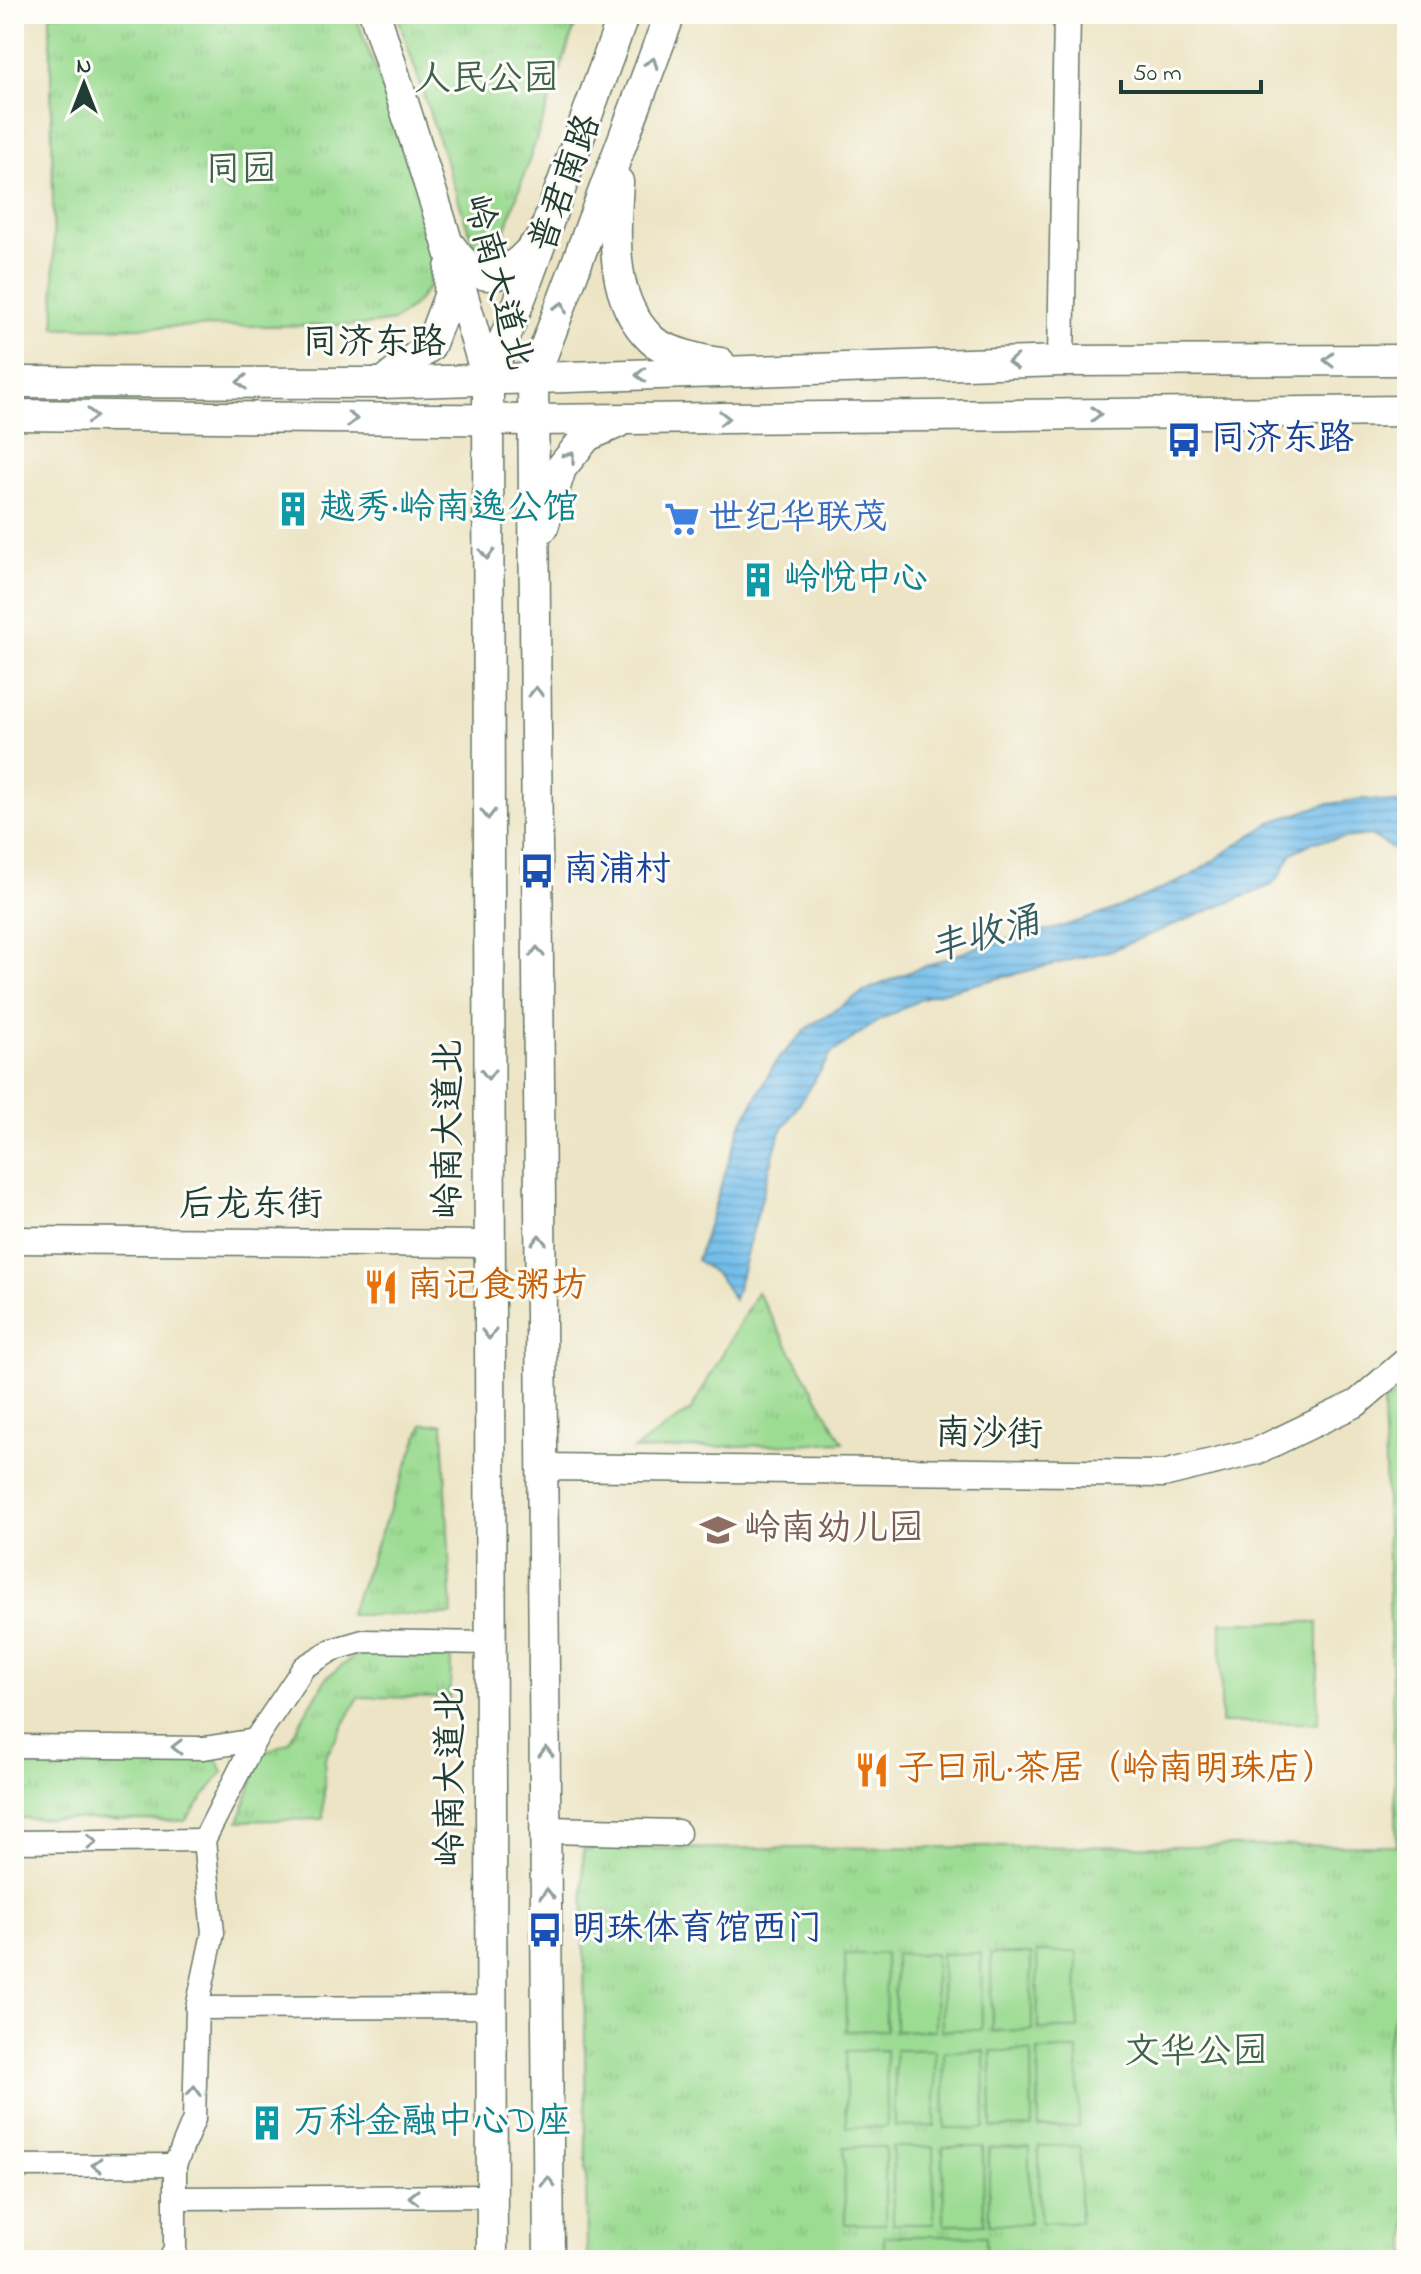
<svg xmlns="http://www.w3.org/2000/svg" width="1421" height="2274" viewBox="0 0 1421 2274" font-family="'Indie Flower','LXGW WenKai TC',sans-serif">
<style>
.park{fill:url(#park-tufts);stroke:#5d8c63;stroke-width:2}
.pitch{fill:#9bdb92;stroke:#5d8c63;stroke-width:2}
.water{fill:url(#water-rules);stroke:#487c8f;stroke-width:2}
.lines{fill:none;stroke-linecap:round;stroke-linejoin:round}
.minor-casing{stroke:#677766;stroke-width:25}
.tertiary-casing{stroke:#677766;stroke-width:29}
.secondary-casing{stroke:#677766;stroke-width:33}
.minor{stroke:#fff;stroke-width:22}
.tertiary{stroke:#fff;stroke-width:26}
.secondary{stroke:#fff;stroke-width:30}
.oneway{stroke:#8f9e9a}
.labels{text-anchor:middle;dominant-baseline:central;stroke-width:6;stroke-linejoin:round;paint-order:stroke}
.park-label{font-size:36px;fill:#3e644c;stroke:#fdfcf7}
.street-label{font-size:36px;fill:#1f3d34;stroke:#fdfcf7}
.transit-label{font-size:36px;fill:#164399;stroke:#fdfcf7;text-anchor:start}
.culture-label{font-size:36px;fill:#0d838f;stroke:#fdfcf7;text-anchor:start}
.shop-label{font-size:36px;fill:#366cbe;stroke:#fdfcf7;text-anchor:start}
.food-label{font-size:36px;fill:#c56008;stroke:#fdfcf7;text-anchor:start}
.education-label{font-size:36px;fill:#785e54;stroke:#fdfcf7;text-anchor:start}
.water-label{font-size:38px;font-style:italic;fill:#335d62;stroke:#fdfcf7}
</style>
<defs>
<pattern id="park-tufts" width="24" height="20" patternUnits="userSpaceOnUse" patternTransform="scale(2)"><rect width="24" height="20" fill="#9bdb92"/><path d="M3 7l-1-3M5 7V3M7 7l1-3M15 17l-1-3M17 17v-4M19 17l1-3" fill="none" stroke="#85bd7e"/></pattern>
<pattern id="water-rules" width="6" height="5" patternUnits="userSpaceOnUse" patternTransform="scale(2)"><rect width="6" height="5" fill="#70bcea"/><path d="M0 2.5h6" fill="none" stroke="#5b9abe"/></pattern>
</defs>
<rect width="100%" height="100%" fill="#fdfcf7"/>
<filter id="ink" filterUnits="userSpaceOnUse"><feTurbulence type="fractalNoise" baseFrequency=".0125" numOctaves="2"/><feDisplacementMap in="SourceGraphic" scale="16" xChannelSelector="R" yChannelSelector="G"/><feConvolveMatrix kernelMatrix="1 2 1 2 8 2 1 2 1" color-interpolation-filters="sRGB"/></filter>
<filter id="wash" filterUnits="userSpaceOnUse"><feTurbulence type="fractalNoise" baseFrequency=".006" numOctaves="4" result="noise"/><feDisplacementMap in="SourceGraphic" scale="32" xChannelSelector="R" yChannelSelector="G"/><feGaussianBlur stdDeviation="1.8" result="paint"/><feColorMatrix in="noise" values="0 0 0 0 0 0 0 0 0 0 0 0 0 0 0 0 0 1.4 0 .05"/><feComposite in="paint" operator="in"/></filter>
<g filter="url(#wash)">
<rect width="100%" height="100%" fill="#ece4c4"/>
<g class="park">
<path d="M 50,14 L 355,14 L 430,217 L 432,252 L 429,287 L 413,306 L 394,321 L 366,325 L 55,328 Z"/>
<path d="M 397,14 L 579,14 L 502,240 L 491,253 L 475,250 Z"/>
<path d="M 757,1292 L 843,1442 L 633,1450 L 691,1410 Z"/>
<path d="M 1407,1389 L 1407,2260 L 587,2260 L 583,1849 L 1397,1845 L 1383,1403 Z"/>
<path d="M 423,1424 L 443,1424 L 452,1615 L 349,1615 Z"/>
<path d="M 358,1654 L 451,1658 L 450,1698 L 359,1697 L 325,1758 L 323,1819 L 239,1821 L 262,1753 L 288,1743 L 327,1677 Z"/>
<path d="M 14,1757 L 217,1758 L 223,1772 L 185,1821 L 14,1818 Z"/>
</g>
<g class="pitch">
<rect x="1221" y="1622" width="97" height="101"/>
<path d="M 1037,1952 L 1077,1952 L 1078,2029 L 1038,2029 Z"/>
<path d="M 981,1953 L 982,2030 L 942,2030 L 941,1954 Z"/>
<path d="M 845,1954 L 885,1954 L 886,2030 L 846,2031 Z"/>
<path d="M 895,1954 L 935,1954 L 935,2030 L 895,2031 Z"/>
<path d="M 991,1954 L 1031,1954 L 1032,2030 L 992,2031 Z"/>
<path d="M 1407,1990 L 1407,2161 C 1376,2104 1375,2046 1407,1990 Z"/>
<path d="M 886,2050 L 887,2127 L 846,2127 L 846,2051 Z"/>
<path d="M 895,2050 L 935,2050 L 935,2126 L 895,2127 Z"/>
<path d="M 1078,2050 L 1079,2127 L 1039,2127 L 1038,2051 Z"/>
<path d="M 944,2051 L 984,2051 L 985,2128 L 945,2128 Z"/>
<path d="M 991,2051 L 1031,2051 L 1032,2127 L 992,2128 Z"/>
<path d="M 1039,2146 L 1080,2146 L 1080,2222 L 1040,2223 Z"/>
<path d="M 844,2147 L 885,2147 L 885,2224 L 845,2224 Z"/>
<path d="M 893,2147 L 933,2147 L 934,2224 L 893,2224 Z"/>
<path d="M 943,2147 L 983,2147 L 984,2224 L 944,2224 Z"/>
<path d="M 1029,2147 L 1029,2224 L 989,2224 L 989,2148 Z"/>
<rect x="884" y="2236" width="102" height="24"/>
</g>
<path class="water" d="M 1364,799 L 1407,804 L 1407,857 L 1370,835 L 1313,842 L 1292,853 L 1279,877 L 1270,886 L 1112,950 L 927,996 L 878,1021 L 832,1053 L 779,1135 L 734,1300 L 718,1276 L 697,1260 L 740,1127 L 776,1061 L 811,1025 L 867,990 L 912,971 L 986,944 L 1058,928 L 1110,911 L 1189,877 L 1271,822 L 1326,804 Z"/>
</g>
<g filter="url(#ink)">
<g class="lines">
<g class="minor-casing">
<g id="minor">
<path d="M 14,1746 L 204,1748 L 255,1740"/>
<path d="M 14,1842 L 204,1840"/>
<path d="M 197,2008 L 491,2007"/>
<path d="M 14,2166 L 175,2165"/>
<path d="M 175,2198 L 492,2196"/>
<path d="M 170,2260 L 175,2248 L 175,2165 L 194,2119 L 197,2008 L 213,1933 L 204,1840 L 255,1740 L 304,1667 L 332,1650 L 363,1641 L 490,1643"/>
</g>
</g>
<g class="tertiary-casing">
<g id="tertiary">
<path d="M 1061,361 L 1067,14"/>
<path d="M 14,1240 L 488,1244"/>
<path d="M 541,1467 L 1163,1474 L 1257,1451 L 1357,1403 L 1407,1360"/>
<path d="M 547,1830 L 677,1833"/>
</g>
</g>
<g class="secondary-casing">
<g id="secondary">
<path d="M 375,14 L 443,228 L 488,381 L 492,2260"/>
<path d="M 618,182 C 615,235 609,299 651,339 C 663,351 703,361 720,363"/>
<path d="M 451,247 C 481,291 507,278 536,244"/>
<path d="M 488,381 L 522,294 L 624,14"/>
<path d="M 14,382 L 383,383 L 1061,361 L 1407,360"/>
<path d="M 383,383 L 430,346 L 449,296 L 450,268"/>
<path d="M 14,415 L 534,420 L 1407,411"/>
<path d="M 543,527 L 561,468 L 587,436 L 617,423"/>
<path d="M 549,2260 L 533,380 L 670,14"/>
</g>
</g>
<use href="#minor" class="minor"/>
<use href="#tertiary" class="tertiary"/>
<use href="#secondary" class="secondary"/>
</g>
<defs><path id="oneway-chevron" d="M-2-3.5L2.5 0L-2 3.5" fill="none" stroke-width="1.6" stroke-linecap="round" stroke-linejoin="round" transform="scale(2)"/></defs>
<g class="oneway">
<use href="#oneway-chevron" transform="translate(652 63) rotate(-70)"/>
<use href="#oneway-chevron" transform="translate(561 307) rotate(-70)"/>
<use href="#oneway-chevron" transform="translate(1329 360) rotate(180)"/>
<use href="#oneway-chevron" transform="translate(1013 362) rotate(178)"/>
<use href="#oneway-chevron" transform="translate(641 375) rotate(178)"/>
<use href="#oneway-chevron" transform="translate(242 382) rotate(-180)"/>
<use href="#oneway-chevron" transform="translate(1096 414) rotate(-1)"/>
<use href="#oneway-chevron" transform="translate(92 416) rotate(1)"/>
<use href="#oneway-chevron" transform="translate(724 418) rotate(-1)"/>
<use href="#oneway-chevron" transform="translate(352 419) rotate(1)"/>
<use href="#oneway-chevron" transform="translate(570 457) rotate(-52)"/>
<use href="#oneway-chevron" transform="translate(487 554) rotate(90)"/>
<use href="#oneway-chevron" transform="translate(536 692) rotate(-90)"/>
<use href="#oneway-chevron" transform="translate(488 814) rotate(90)"/>
<use href="#oneway-chevron" transform="translate(537 952) rotate(-90)"/>
<use href="#oneway-chevron" transform="translate(488 1074) rotate(90)"/>
<use href="#oneway-chevron" transform="translate(539 1240) rotate(-90)"/>
<use href="#oneway-chevron" transform="translate(489 1334) rotate(90)"/>
<use href="#oneway-chevron" transform="translate(177 1747) rotate(-179)"/>
<use href="#oneway-chevron" transform="translate(546 1752) rotate(-91)"/>
<use href="#oneway-chevron" transform="translate(92 1842) rotate(-1)"/>
<use href="#oneway-chevron" transform="translate(547 1894) rotate(-90)"/>
<use href="#oneway-chevron" transform="translate(194 2091) rotate(-88)"/>
<use href="#oneway-chevron" transform="translate(97 2165) rotate(180)"/>
<use href="#oneway-chevron" transform="translate(548 2182) rotate(-90)"/>
<use href="#oneway-chevron" transform="translate(414 2197) rotate(180)"/>
</g>
</g>
<defs>
<g id="bus-bare" transform="scale(2.76)"><path d="M-5-6H5V4H4V6H2V4H-2V6H-4V4H-5ZM-3.5-4V0h7V-4ZM-3.5 1.2v1.5H-2V1.2ZM2 1.2v1.5H3.5V1.2Z" fill="#1a4fb4" stroke="#fdfcf7" stroke-width="2.5" paint-order="stroke"/></g>
<g id="building-bare" transform="scale(2.76)"><path d="M-4-6H4V6H1V3H-1V6H-4ZM-2.5-4.3h1.7v1.8h-1.7ZM.8-4.3h1.7v1.8H.8ZM-2.5-1h1.7V.8h-1.7ZM.8-1h1.7V.8H.8Z" fill="#0f9aa8" stroke="#fdfcf7" stroke-width="2.5" paint-order="stroke"/></g>
<g id="supermarket-bare" transform="scale(2.76)"><path d="M-6-5.5h2.5l.6 2H6L4.5 2H-2.5L-4.4-4H-6ZM-1.5 3.2a1.3 1.3 0 1 0 .1 0ZM3 3.2a1.3 1.3 0 1 0 .1 0Z" fill="#3f7fe0" stroke="#fdfcf7" stroke-width="2.5" paint-order="stroke"/></g>
<g id="restaurant-bare" transform="scale(2.76)"><path d="M-5-6h1v4h1v-4h1v4h1v-4h1v5L-1.5 .5V6h-2V.5L-5-1ZM5-6V6H3V1.5H1.5Q1.5-4 5-6Z" fill="#e8710a" stroke="#fdfcf7" stroke-width="2.5" paint-order="stroke"/></g>
<g id="school-bare" transform="scale(2.76)"><path d="M0-5L7-2L0 1L-7-2ZM-4 1L0 2.5L4 1V4Q0 6-4 4Z" fill="#8d6e63" stroke="#fdfcf7" stroke-width="2.5" paint-order="stroke"/></g>
</defs>
<g fill-rule="evenodd">
<use href="#bus-bare" x="1184" y="440"/>
<use href="#building-bare" x="293" y="509"/>
<use href="#supermarket-bare" x="682" y="519"/>
<use href="#building-bare" x="758" y="580"/>
<use href="#bus-bare" x="537" y="871"/>
<use href="#restaurant-bare" x="381" y="1287"/>
<use href="#school-bare" x="718" y="1530"/>
<use href="#restaurant-bare" x="872" y="1770"/>
<use href="#bus-bare" x="545" y="1930"/>
<use href="#building-bare" x="267" y="2123"/>
</g>
<g class="labels">
<g class="park-label">
<text x="487" y="80">人民公园</text>
<text x="241" y="171">同园</text>
<text x="1196" y="2053">文华公园</text>
</g>
<g class="street-label">
<text transform="translate(567 184) rotate(-70)">普君南路</text>
<text transform="translate(496 283) rotate(75)">岭南大道北</text>
<text x="374" y="344">同济东路</text>
<text transform="translate(450 1129) rotate(-90)">岭南大道北</text>
<text x="251" y="1206">后龙东街</text>
<text transform="translate(989 1436) rotate(1)">南沙街</text>
<text transform="translate(452 1777) rotate(-90)">岭南大道北</text>
</g>
<g class="transit-label">
<text x="1210" y="440">同济东路</text>
<text x="563" y="871">南浦村</text>
<text x="571" y="1930">明珠体育馆西门</text>
</g>
<g class="culture-label">
<text x="319" y="509">越秀·岭南逸公馆</text>
<text x="784" y="580">岭悦中心</text>
<text x="293" y="2123">万科金融中心D座</text>
</g>
<g class="shop-label">
<text x="708" y="519">世纪华联茂</text>
</g>
<g class="food-label">
<text x="407" y="1287">南记食粥坊</text>
<text x="898" y="1770">子曰礼·茶居（岭南明珠店）</text>
</g>
<g class="education-label">
<text x="744" y="1530">岭南幼儿园</text>
</g>
<g class="water-label">
<text transform="translate(985 937) rotate(-16)">丰收涌</text>
</g>
</g>
<rect width="1421" height="2274" fill="none" stroke="#fdfcf7" stroke-width="48"/>
<g transform="translate(84 84)" stroke="#fdfcf7" stroke-width="6" paint-order="stroke">
<path d="M0-6L14 30L0 20L-14 30Z" fill="#1f3d34"/>
<text y="-12" font-size="22" font-weight="bold" text-anchor="middle" fill="#1f3d34">N</text>
</g>
<path d="M1121 80v12h140v-12" fill="none" stroke="#1f3d34" stroke-width="4"/>
<text x="1133" y="80" font-size="24" fill="#1f3d34" stroke="#fdfcf7" stroke-width="6" paint-order="stroke">50 m</text>
</svg>
